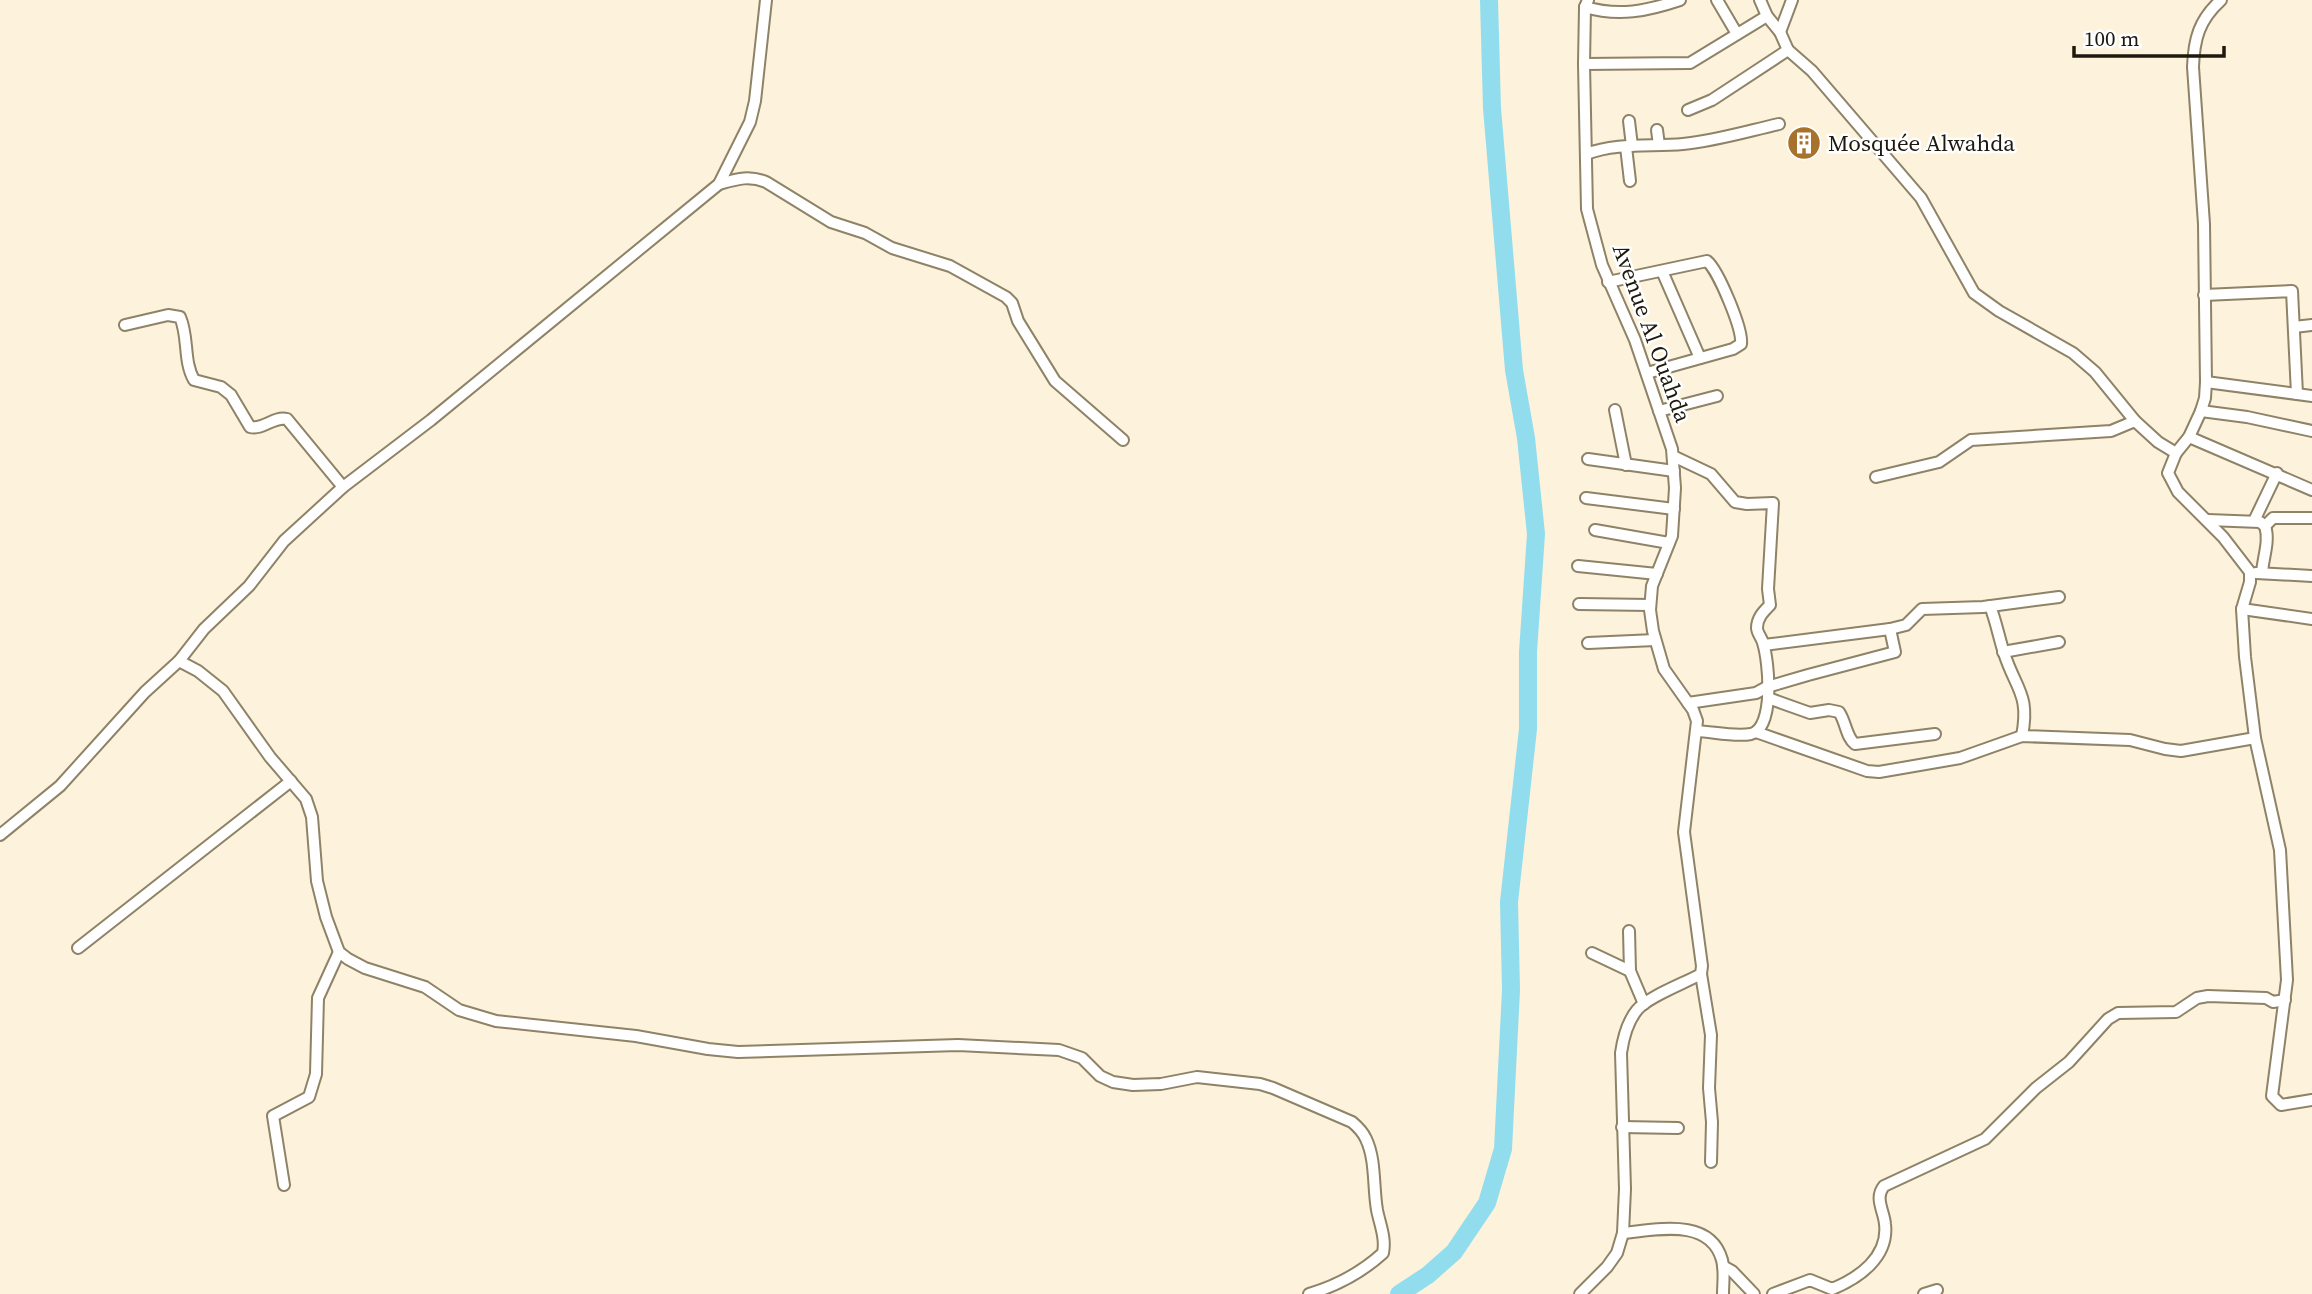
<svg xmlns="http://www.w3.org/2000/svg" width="2312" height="1294" viewBox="0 0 2312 1294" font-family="'Source Serif 4',serif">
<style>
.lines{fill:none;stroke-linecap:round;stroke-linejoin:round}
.river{stroke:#91dded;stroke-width:18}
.street-casing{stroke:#8e8267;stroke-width:14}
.street{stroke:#fff;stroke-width:10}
.labels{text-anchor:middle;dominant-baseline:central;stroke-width:5;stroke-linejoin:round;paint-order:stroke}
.poi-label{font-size:23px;fill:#1e190f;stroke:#fff;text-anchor:start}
.street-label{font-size:23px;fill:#1e190f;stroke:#fff}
</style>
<rect width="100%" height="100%" fill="#fdf2db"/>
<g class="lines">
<path class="river" d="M 1399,1294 L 1428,1275 L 1454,1252 L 1487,1203 L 1503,1149 L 1511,990 L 1509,902 L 1528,729 L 1528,652 L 1536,534 L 1526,438 L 1514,370 L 1492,108 L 1489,0"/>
<g class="street-casing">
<g id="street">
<path d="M 1717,0 L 1737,34"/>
<path d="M 1760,0 L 1767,16 L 1780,32 L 1788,50 L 1812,71 L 1921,198 L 1974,293 L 1999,311 L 2073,353 L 2095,372 L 2135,421 L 2158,442 L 2176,453"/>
<path d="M 2221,0 C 2199,20 2194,39 2193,67 L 2204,224 L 2206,382 L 2205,398 L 2201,411 L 2189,437 L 2176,453 L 2168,473 L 2178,492 L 2223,537 L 2250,572 L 2250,582 L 2242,609 L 2245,657 L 2255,738 L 2280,850 L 2287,980 L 2272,1096 L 2281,1105 L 2312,1100"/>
<path d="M 1585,7 C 1619,17 1647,11 1680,0"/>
<path d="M 1780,32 L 1792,0"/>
<path d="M 1584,64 L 1690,63 L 1767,16"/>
<path d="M 1688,110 L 1712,100 L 1788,50"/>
<path d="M 1629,121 L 1632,146"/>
<path d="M 1657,130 L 1659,145"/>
<path d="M 1626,147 L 1630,181"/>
<path d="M 1586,154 C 1617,142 1652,147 1683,144 C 1715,141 1748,131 1779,124"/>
<path d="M 719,184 C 737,179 749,175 766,182 L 831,222 L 865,233 L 892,248 L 950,266 L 1006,297 L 1012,303 L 1018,321 L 1055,381 L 1123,440"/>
<path d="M 1662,271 L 1700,358"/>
<path d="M 1608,282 L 1707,261 C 1718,270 1743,329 1741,344 L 1733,349 L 1647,373"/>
<path d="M 2204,295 L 2292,291 L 2297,394"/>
<path d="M 125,325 L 168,315 L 180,317 C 189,337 183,361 194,380 L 221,387 L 231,395 L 250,427 C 264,430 273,416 287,419 L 343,487"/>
<path d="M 2294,327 L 2312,325"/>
<path d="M 2206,382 L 2312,396"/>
<path d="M 1615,410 L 1626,465"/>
<path d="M 1659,411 L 1717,396"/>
<path d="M 2201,411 L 2247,417 L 2312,431"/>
<path d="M 2189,437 L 2312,490"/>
<path d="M 1673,456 L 1711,474 L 1735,502 L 1747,504 L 1773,503 L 1768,589 L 1770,605 C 1763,612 1757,618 1757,628 C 1757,633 1762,638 1763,643 C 1769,662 1775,728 1751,734 C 1735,737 1714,732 1697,731"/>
<path d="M 1588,459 L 1674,471"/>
<path d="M 1876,477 L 1939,462 L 1971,440 L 2111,431 L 2135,421"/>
<path d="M 1586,498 L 1674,509"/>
<path d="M 2208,520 L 2260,522 L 2265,526 C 2270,541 2263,557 2262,573"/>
<path d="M 2254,521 L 2277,473"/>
<path d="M 2265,526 L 2273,518 L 2312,518"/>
<path d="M 1595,530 L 1669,543"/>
<path d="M 1578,566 L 1657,574"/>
<path d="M 2256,573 L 2312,576"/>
<path d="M 1579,604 L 1650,605"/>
<path d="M 1990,606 C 1996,621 1999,638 2004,653 C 2016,690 2030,694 2022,736"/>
<path d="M 2242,609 L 2312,619"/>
<path d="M 1588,643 L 1655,640"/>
<path d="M 1764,645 L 1890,629 L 1906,625 L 1922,609 L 1983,607 L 2059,597"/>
<path d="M 2003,652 L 2059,642"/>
<path d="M 179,661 L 198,671 L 223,691 L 270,757 L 306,799 L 312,817 L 317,881 L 326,917 L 339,952 L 348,959 L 365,968 L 425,987 L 459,1010 L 496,1021 L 636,1036 L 708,1049 L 738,1052 L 958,1045 L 1059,1050 L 1082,1058 L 1100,1076 L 1113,1082 L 1133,1085 L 1161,1084 L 1197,1077 L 1260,1084 L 1273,1088 L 1352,1122 C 1358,1127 1363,1132 1366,1139 C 1376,1160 1373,1187 1377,1210 C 1380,1225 1386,1238 1383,1253 C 1361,1273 1336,1286 1309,1294"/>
<path d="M 1768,698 L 1810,713 L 1829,710 L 1839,712 C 1846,722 1846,737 1855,744 L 1935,734"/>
<path d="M 1688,703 L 1756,693 L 1767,687 L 1808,675 L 1895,652 L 1890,629"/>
<path d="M 1756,732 L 1867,771 L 1879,772 L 1960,758 L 2022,736 L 2130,740 L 2165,749 L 2181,751 L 2255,738"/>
<path d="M 0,835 L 60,786 L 145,692 L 179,661 L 204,629 L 249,586 L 284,541 L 343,487 L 431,420 L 719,184 L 750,122 L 755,101 L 766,0"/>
<path d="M 1629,931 L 1630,971 L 1644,1004"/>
<path d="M 78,948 L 291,781"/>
<path d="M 1592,953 L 1630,971"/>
<path d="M 1701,974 L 1711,1035 L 1709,1088 L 1712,1122 L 1711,1162"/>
<path d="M 1622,1127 L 1678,1128"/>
<path d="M 284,1185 L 273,1116 L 309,1097 L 316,1074 L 318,998 L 339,952"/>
<path d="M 1623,1233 C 1656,1230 1710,1217 1722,1260 C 1725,1271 1723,1283 1723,1294"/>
<path d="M 1723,1266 L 1732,1271 L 1754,1294"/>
<path d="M 1580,1294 L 1607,1267 L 1617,1253 L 1623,1233 L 1625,1189 L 1621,1053 C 1623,1039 1628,1021 1637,1010 C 1647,997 1685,983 1701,974 L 1702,966 L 1684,832 L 1697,721 L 1693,710 L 1664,669 L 1653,631 L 1650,610 L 1652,586 L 1672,536 L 1675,488 L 1672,449 L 1635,340 L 1602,265 L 1587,209 L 1584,64 L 1585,7 L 1588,0"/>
<path d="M 1773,1294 L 1810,1280 L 1832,1289 C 1859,1278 1889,1257 1885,1224 C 1884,1211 1874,1198 1884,1186 L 1985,1139 L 2036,1088 L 2069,1062 L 2108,1019 L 2118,1013 L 2176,1012 L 2197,998 L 2208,996 L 2266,998 L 2273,1002 L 2285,1000"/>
<path d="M 1924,1294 L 1937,1290"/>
</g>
</g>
<use href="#street" class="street"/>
</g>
<defs>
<g id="building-disc" transform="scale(1.75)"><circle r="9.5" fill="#a7732c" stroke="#fff"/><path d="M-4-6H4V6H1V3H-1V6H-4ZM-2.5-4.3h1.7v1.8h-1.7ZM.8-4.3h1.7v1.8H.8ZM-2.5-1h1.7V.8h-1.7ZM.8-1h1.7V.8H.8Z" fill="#fff"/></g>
</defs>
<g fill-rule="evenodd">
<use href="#building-disc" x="1804" y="143"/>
</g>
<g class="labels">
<g class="poi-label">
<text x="1828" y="143">Mosquée Alwahda</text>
</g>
<g class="street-label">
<text transform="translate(1652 333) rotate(70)">Avenue Al Ouahda</text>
</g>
</g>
<path d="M2074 46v10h150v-10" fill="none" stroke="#1e190f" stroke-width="3.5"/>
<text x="2084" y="46" font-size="21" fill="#1e190f" stroke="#ffffff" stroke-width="5" paint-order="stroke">100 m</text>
</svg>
